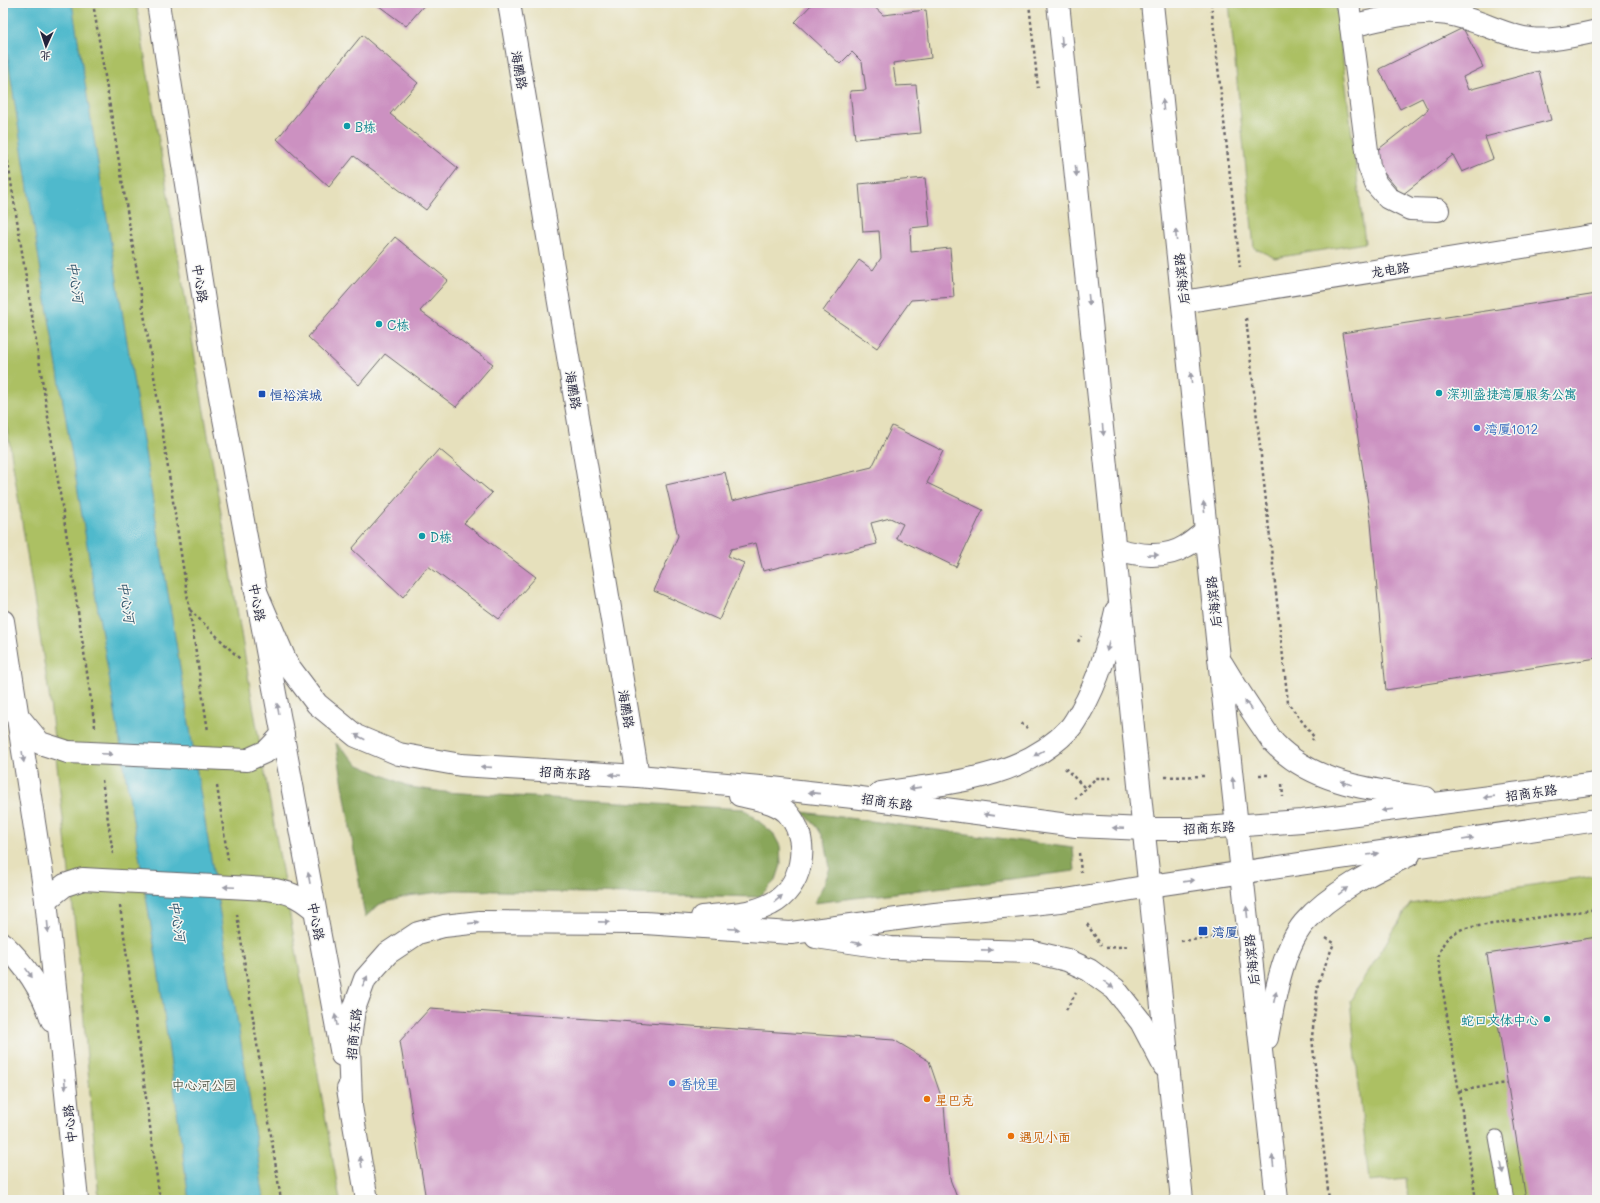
<svg xmlns="http://www.w3.org/2000/svg" width="1600" height="1203" viewBox="0 0 1600 1203" font-family="Mali,'LXGW WenKai TC',sans-serif">
<style>
.green{fill:#acc064;stroke:#677150}
.forest{fill:#89a65a;stroke:#56644a}
.water{fill:#4fb9cc;stroke:#386e84}
.building{fill:#cc91c1}
.lines{fill:none;stroke-linecap:round;stroke-linejoin:round}
.lane-casing{stroke:#676468;stroke-width:15}
.street-casing{stroke:#676468;stroke-width:24}
.secondary-casing{stroke:#676468;stroke-width:24}
.path{stroke:#676468;stroke-width:2.5;stroke-dasharray:3 3;stroke-linecap:butt}
.lane{stroke:#fff;stroke-width:13}
.street{stroke:#fff;stroke-width:22}
.secondary{stroke:#fff;stroke-width:22}
.secondary-bridge-casing{stroke:#676468;stroke-width:24;stroke-linecap:butt}
.secondary-bridge{stroke:#fff;stroke-width:22}
.oneway{fill:#9c9ca7}
.culture-dot{fill:#0f9aa8;stroke:#f6f6f2;stroke-width:1.5}
.transit-dot{fill:#1a4fb4;stroke:#f6f6f2;stroke-width:1.5}
.shop-dot{fill:#3f7fe0;stroke:#f6f6f2;stroke-width:1.5}
.food-dot{fill:#e8710a;stroke:#f6f6f2;stroke-width:1.5}
.labels{text-anchor:middle;dominant-baseline:central;stroke-width:3;stroke-linejoin:round;paint-order:stroke}
.street-label{font-size:13px;fill:#22223b;stroke:#f6f6f2}
.culture-label{font-size:13px;fill:#0d838f;stroke:#f6f6f2;text-anchor:start}
.transit-label{font-size:13px;fill:#164399;stroke:#f6f6f2;text-anchor:start}
.shop-label{font-size:13px;fill:#366cbe;stroke:#f6f6f2;text-anchor:start}
.park-label{font-size:13px;fill:#525949;stroke:#f6f6f2}
.food-label{font-size:13px;fill:#c56008;stroke:#f6f6f2;text-anchor:start}
.water-label{font-size:14px;font-style:italic;fill:#32576e;stroke:#f6f6f2}
</style>
<rect width="100%" height="100%" fill="#f6f6f2"/>
<filter id="ink" filterUnits="userSpaceOnUse"><feTurbulence type="fractalNoise" baseFrequency=".025" numOctaves="2"/><feDisplacementMap in="SourceGraphic" scale="8" xChannelSelector="R" yChannelSelector="G"/><feConvolveMatrix kernelMatrix="1 2 1 2 8 2 1 2 1" color-interpolation-filters="sRGB"/></filter>
<filter id="wash" filterUnits="userSpaceOnUse"><feTurbulence type="fractalNoise" baseFrequency=".012" numOctaves="4" result="noise"/><feDisplacementMap in="SourceGraphic" scale="16" xChannelSelector="R" yChannelSelector="G"/><feGaussianBlur stdDeviation="0.9" result="paint"/><feColorMatrix in="noise" values="0 0 0 0 0 0 0 0 0 0 0 0 0 0 0 0 0 1.4 0 .05"/><feComposite in="paint" operator="in"/></filter>
<g filter="url(#wash)">
<rect width="100%" height="100%" fill="#e6e0bc"/>
<g class="green">
<path d="M 3,3 L 136,3 L 254,711 L 340,1200 L 99,1200 L 79,962 L 49,694 L 10,446 L 3,409 Z"/>
<path d="M 1229,3 L 1336,3 L 1365,243 L 1275,258 L 1254,248 Z"/>
<path d="M 1597,875 L 1597,1200 L 1408,1200 L 1406,1178 L 1369,1182 L 1350,1001 L 1410,904 Z"/>
</g>
<g class="forest">
<path d="M 336,743 L 359,765 L 410,787 L 444,792 L 744,809 L 773,833 L 780,846 L 781,865 L 776,880 L 759,897 L 455,890 L 408,896 L 380,904 L 365,917 Z"/>
<path d="M 803,812 L 1073,848 L 1075,871 L 814,903 L 824,884 L 830,868 L 825,840 L 817,827 Z"/>
</g>
<path class="water" d="M 3,3 L 72,3 L 247,1080 L 264,1200 L 189,1200 L 158,968 L 37,247 L 3,27 Z"/>
<g id="blocks">
<g class="building">
<path d="M 375,3 L 426,3 L 406,26 Z"/>
<path d="M 813,3 L 870,3 L 883,15 L 926,10 L 931,58 L 893,63 L 896,86 L 916,85 L 921,133 L 855,139 L 850,91 L 866,90 L 862,62 L 852,52 L 840,64 L 795,22 Z"/>
<path d="M 1463,28 L 1483,67 L 1463,77 L 1468,90 L 1539,71 L 1551,120 L 1485,137 L 1493,159 L 1462,172 L 1453,155 L 1402,195 L 1370,156 L 1428,110 L 1422,98 L 1400,109 L 1379,69 Z"/>
<path d="M 362,35 L 418,83 L 390,114 L 458,168 L 426,210 L 354,156 L 329,187 L 277,139 Z"/>
<path d="M 925,178 L 930,226 L 910,228 L 911,252 L 950,248 L 954,297 L 911,300 L 877,348 L 823,311 L 859,260 L 873,270 L 881,258 L 879,231 L 863,232 L 859,184 Z"/>
<path d="M 395,237 L 448,280 L 420,311 L 493,364 L 456,407 L 385,354 L 359,385 L 308,337 Z"/>
<path d="M 1597,294 L 1597,658 L 1386,690 L 1371,523 L 1342,333 Z"/>
<path d="M 892,426 L 943,451 L 927,483 L 983,510 L 956,567 L 896,538 L 903,524 L 890,518 L 871,523 L 877,544 L 763,571 L 756,543 L 731,549 L 728,556 L 744,563 L 719,620 L 654,591 L 678,536 L 666,485 L 725,472 L 732,501 L 872,467 Z"/>
<path d="M 439,449 L 492,493 L 464,523 L 536,577 L 499,619 L 428,566 L 403,597 L 352,549 Z"/>
<path d="M 1597,937 L 1597,1200 L 1526,1200 L 1487,954 Z"/>
<path d="M 430,1008 L 894,1040 L 929,1061 L 944,1105 L 950,1179 L 958,1200 L 426,1200 L 400,1041 Z"/>
</g>
</g>
</g>
<g filter="url(#ink)">
<use href="#blocks" fill-opacity="0" stroke="#676468" stroke-width="1"/>
<g class="lines">
<g class="lane-casing">
<path id="lane" d="M 1496,1137 L 1507,1200"/>
</g>
<g class="street-casing">
<g id="street">
<path d="M 509,3 L 638,776"/>
<path d="M 1348,3 L 1369,166 L 1376,184 L 1388,198 L 1410,209 L 1438,210"/>
<path d="M 1351,26 C 1382,19 1415,9 1447,14 C 1470,17 1494,30 1516,36 C 1543,44 1570,37 1597,31"/>
<path d="M 1183,302 L 1597,235"/>
</g>
</g>
<g class="secondary-casing">
<g id="secondary">
<path d="M 158,3 L 213,359 L 342,1055"/>
<path d="M 1058,3 L 1182,1200"/>
<path d="M 1152,3 L 1219,658 L 1277,1200"/>
<path d="M 1115,549 C 1138,555 1164,560 1186,546 C 1193,542 1199,536 1206,531"/>
<path d="M 257,594 L 287,664 L 317,704 L 356,736 L 399,754 L 461,765 L 638,776 L 772,788 L 853,797 L 1076,826 L 1144,829 L 1190,829 L 1302,821 L 1597,783"/>
<path d="M 3,621 L 46,900 L 77,1200"/>
<path d="M 1222,664 C 1234,684 1247,704 1260,723 C 1265,730 1269,737 1274,743 C 1313,784 1373,790 1426,798"/>
<path d="M 17,715 L 40,743 L 68,752"/>
<path d="M 247,760 L 267,751 L 283,734"/>
<path d="M 880,793 C 945,783 1021,780 1069,729 C 1074,724 1077,717 1081,711 C 1099,680 1108,646 1116,611"/>
<path d="M 268,889 C 289,892 297,895 314,909"/>
<path d="M 46,900 L 65,885 L 83,879"/>
<path d="M 702,917 C 725,914 751,915 771,904 C 802,888 811,843 790,816 C 780,802 756,799 740,795"/>
<path d="M 816,937 L 891,948 L 1033,952 L 1067,960 L 1089,970 L 1115,989 L 1141,1022 L 1164,1066"/>
<path d="M 3,944 C 26,965 42,990 52,1020"/>
<path d="M 1267,1038 C 1273,1004 1282,949 1304,923 C 1330,893 1374,871 1409,855"/>
<path d="M 348,1089 L 367,1200"/>
<path d="M 351,1102 L 349,1047 L 354,1009 L 365,979 L 388,953 L 418,933 L 444,926 L 480,922 L 645,923 L 791,933 L 935,914 L 1060,901 L 1150,886 L 1597,820"/>
</g>
</g>
<g class="path">
<path d="M 93,3 L 152,363 L 208,731"/>
<path d="M 1029,3 L 1038,88"/>
<path d="M 1211,3 L 1240,267"/>
<path d="M 3,131 L 70,557 L 95,727"/>
<path d="M 1246,318 L 1288,703 L 1314,737 L 1312,740"/>
<path d="M 190,610 L 240,659"/>
<path d="M 1078,642 L 1081,636"/>
<path d="M 1021,723 L 1027,728"/>
<path d="M 1065,768 L 1086,789"/>
<path d="M 1259,775 L 1270,775"/>
<path d="M 1165,777 L 1206,776"/>
<path d="M 102,780 L 113,854"/>
<path d="M 1282,784 L 1283,797"/>
<path d="M 217,786 L 228,860"/>
<path d="M 1075,799 L 1096,778 L 1112,778"/>
<path d="M 1079,853 L 1081,872"/>
<path d="M 120,906 L 160,1200"/>
<path d="M 237,914 L 281,1200"/>
<path d="M 1087,924 L 1101,945"/>
<path d="M 1326,938 L 1334,943 L 1318,983 L 1312,1037 L 1329,1200"/>
<path d="M 1181,941 L 1222,937"/>
<path d="M 1106,948 L 1129,946"/>
<path d="M 1066,1010 L 1076,993"/>
<path d="M 1459,1091 L 1507,1083"/>
<path d="M 1476,1200 L 1438,959 C 1442,941 1448,935 1465,928 L 1597,909"/>
</g>
<use href="#lane" class="lane"/>
<use href="#street" class="street"/>
<use href="#secondary" class="secondary"/>
<g class="secondary-bridge-casing">
<g id="secondary-bridge">
<path d="M 68,752 L 247,760"/>
<path d="M 83,879 L 268,889"/>
</g>
</g>
<use href="#secondary-bridge" class="secondary-bridge"/>
</g>
<defs><path id="oneway-solid" d="M-6-.8H1V-3.2L6.5 0L1 3.2V.8H-6Z"/></defs>
<g class="oneway">
<use href="#oneway-solid" transform="translate(1062 42) rotate(84)"/>
<use href="#oneway-solid" transform="translate(1163 105) rotate(-96)"/>
<use href="#oneway-solid" transform="translate(1076 171) rotate(84)"/>
<use href="#oneway-solid" transform="translate(1176 235) rotate(-96)"/>
<use href="#oneway-solid" transform="translate(1089 300) rotate(84)"/>
<use href="#oneway-solid" transform="translate(1191 378) rotate(-96)"/>
<use href="#oneway-solid" transform="translate(1103 430) rotate(84)"/>
<use href="#oneway-solid" transform="translate(1204 507) rotate(-96)"/>
<use href="#oneway-solid" transform="translate(1153 555) rotate(-1)"/>
<use href="#oneway-solid" transform="translate(1108 646) rotate(103)"/>
<use href="#oneway-solid" transform="translate(1248 705) rotate(-124)"/>
<use href="#oneway-solid" transform="translate(278 709) rotate(-100)"/>
<use href="#oneway-solid" transform="translate(360 737) rotate(-153)"/>
<use href="#oneway-solid" transform="translate(1039 753) rotate(151)"/>
<use href="#oneway-solid" transform="translate(107 754) rotate(3)"/>
<use href="#oneway-solid" transform="translate(23 757) rotate(81)"/>
<use href="#oneway-solid" transform="translate(486 767) rotate(-176)"/>
<use href="#oneway-solid" transform="translate(615 775) rotate(-176)"/>
<use href="#oneway-solid" transform="translate(1233 783) rotate(-96)"/>
<use href="#oneway-solid" transform="translate(1346 783) rotate(-162)"/>
<use href="#oneway-solid" transform="translate(915 788) rotate(172)"/>
<use href="#oneway-solid" transform="translate(814 793) rotate(-174)"/>
<use href="#oneway-solid" transform="translate(1489 797) rotate(172)"/>
<use href="#oneway-solid" transform="translate(1387 810) rotate(173)"/>
<use href="#oneway-solid" transform="translate(989 815) rotate(-172)"/>
<use href="#oneway-solid" transform="translate(1118 828) rotate(-177)"/>
<use href="#oneway-solid" transform="translate(1468 839) rotate(-9)"/>
<use href="#oneway-solid" transform="translate(1373 854) rotate(-9)"/>
<use href="#oneway-solid" transform="translate(309 878) rotate(-100)"/>
<use href="#oneway-solid" transform="translate(1189 881) rotate(-8)"/>
<use href="#oneway-solid" transform="translate(229 887) rotate(-177)"/>
<use href="#oneway-solid" transform="translate(1343 891) rotate(-37)"/>
<use href="#oneway-solid" transform="translate(778 899) rotate(-40)"/>
<use href="#oneway-solid" transform="translate(1247 912) rotate(-96)"/>
<use href="#oneway-solid" transform="translate(604 922) rotate(1)"/>
<use href="#oneway-solid" transform="translate(474 923) rotate(-6)"/>
<use href="#oneway-solid" transform="translate(48 927) rotate(84)"/>
<use href="#oneway-solid" transform="translate(734 929) rotate(4)"/>
<use href="#oneway-solid" transform="translate(857 943) rotate(9)"/>
<use href="#oneway-solid" transform="translate(987 950) rotate(1)"/>
<use href="#oneway-solid" transform="translate(29 973) rotate(55)"/>
<use href="#oneway-solid" transform="translate(365 981) rotate(-63)"/>
<use href="#oneway-solid" transform="translate(1109 985) rotate(36)"/>
<use href="#oneway-solid" transform="translate(1275 997) rotate(-77)"/>
<use href="#oneway-solid" transform="translate(336 1020) rotate(-101)"/>
<use href="#oneway-solid" transform="translate(65 1084) rotate(84)"/>
<use href="#oneway-solid" transform="translate(1273 1161) rotate(-96)"/>
<use href="#oneway-solid" transform="translate(361 1162) rotate(-99)"/>
<use href="#oneway-solid" transform="translate(1502 1168) rotate(81)"/>
</g>
</g>
<g class="culture-dot">
<circle cx="347" cy="126" r="4"/>
<circle cx="379" cy="324" r="4"/>
<circle cx="1439" cy="393" r="4"/>
<circle cx="422" cy="536" r="4"/>
<circle cx="1547" cy="1019" r="4"/>
</g>
<g class="transit-dot">
<rect x="258" y="390" width="8" height="8" rx="2"/>
<rect x="1198" y="926" width="10" height="10" rx="2"/>
</g>
<g class="shop-dot">
<circle cx="1477" cy="428" r="4"/>
<circle cx="672" cy="1083" r="4"/>
</g>
<g class="food-dot">
<circle cx="927" cy="1099" r="4"/>
<circle cx="1011" cy="1136" r="4"/>
</g>
<g class="labels">
<g class="street-label">
<text transform="translate(520 70) rotate(80)">海鹏路</text>
<text transform="translate(1390 269) rotate(-9)">龙电路</text>
<text transform="translate(1181 279) rotate(-96)">后海滨路</text>
<text transform="translate(201 283) rotate(81)">中心路</text>
<text transform="translate(574 390) rotate(80)">海鹏路</text>
<text transform="translate(258 602) rotate(79)">中心路</text>
<text transform="translate(1213 602) rotate(-96)">后海滨路</text>
<text transform="translate(627 709) rotate(80)">海鹏路</text>
<text transform="translate(565 772) rotate(4)">招商东路</text>
<text transform="translate(1531 792) rotate(-8)">招商东路</text>
<text transform="translate(887 801) rotate(8)">招商东路</text>
<text transform="translate(1209 827) rotate(-3)">招商东路</text>
<text transform="translate(317 921) rotate(79)">中心路</text>
<text transform="translate(1251 960) rotate(-96)">后海滨路</text>
<text transform="translate(353 1034) rotate(-84)">招商东路</text>
<text transform="translate(69 1124) rotate(-96)">中心路</text>
</g>
<g class="culture-label">
<text x="355" y="126">B栋</text>
<text x="387" y="324">C栋</text>
<text x="1447" y="393">深圳盛捷湾厦服务公寓</text>
<text x="430" y="536">D栋</text>
<text x="1539" y="1019" text-anchor="end">蛇口文体中心</text>
</g>
<g class="transit-label">
<text x="270" y="394">恒裕滨城</text>
<text x="1212" y="931">湾厦</text>
</g>
<g class="shop-label">
<text x="1485" y="428">湾厦1012</text>
<text x="680" y="1083">香悦里</text>
</g>
<g class="park-label">
<text x="204" y="1084">中心河公园</text>
</g>
<g class="food-label">
<text x="935" y="1099">星巴克</text>
<text x="1019" y="1136">遇见小面</text>
</g>
<g class="water-label">
<text transform="translate(76 282) rotate(81)">中心河</text>
<text transform="translate(127 602) rotate(81)">中心河</text>
<text transform="translate(178 921) rotate(81)">中心河</text>
</g>
</g>
<rect width="1600" height="1203" fill="none" stroke="#f6f6f2" stroke-width="16"/>
<g transform="translate(46 46) rotate(183)" stroke="#f6f6f2" stroke-width="3" paint-order="stroke">
<path d="M0-3L7 15L0 10L-7 15Z" fill="#22223b"/>
<text y="-6" font-size="11" font-weight="bold" text-anchor="middle" fill="#22223b">北</text>
</g>
</svg>
